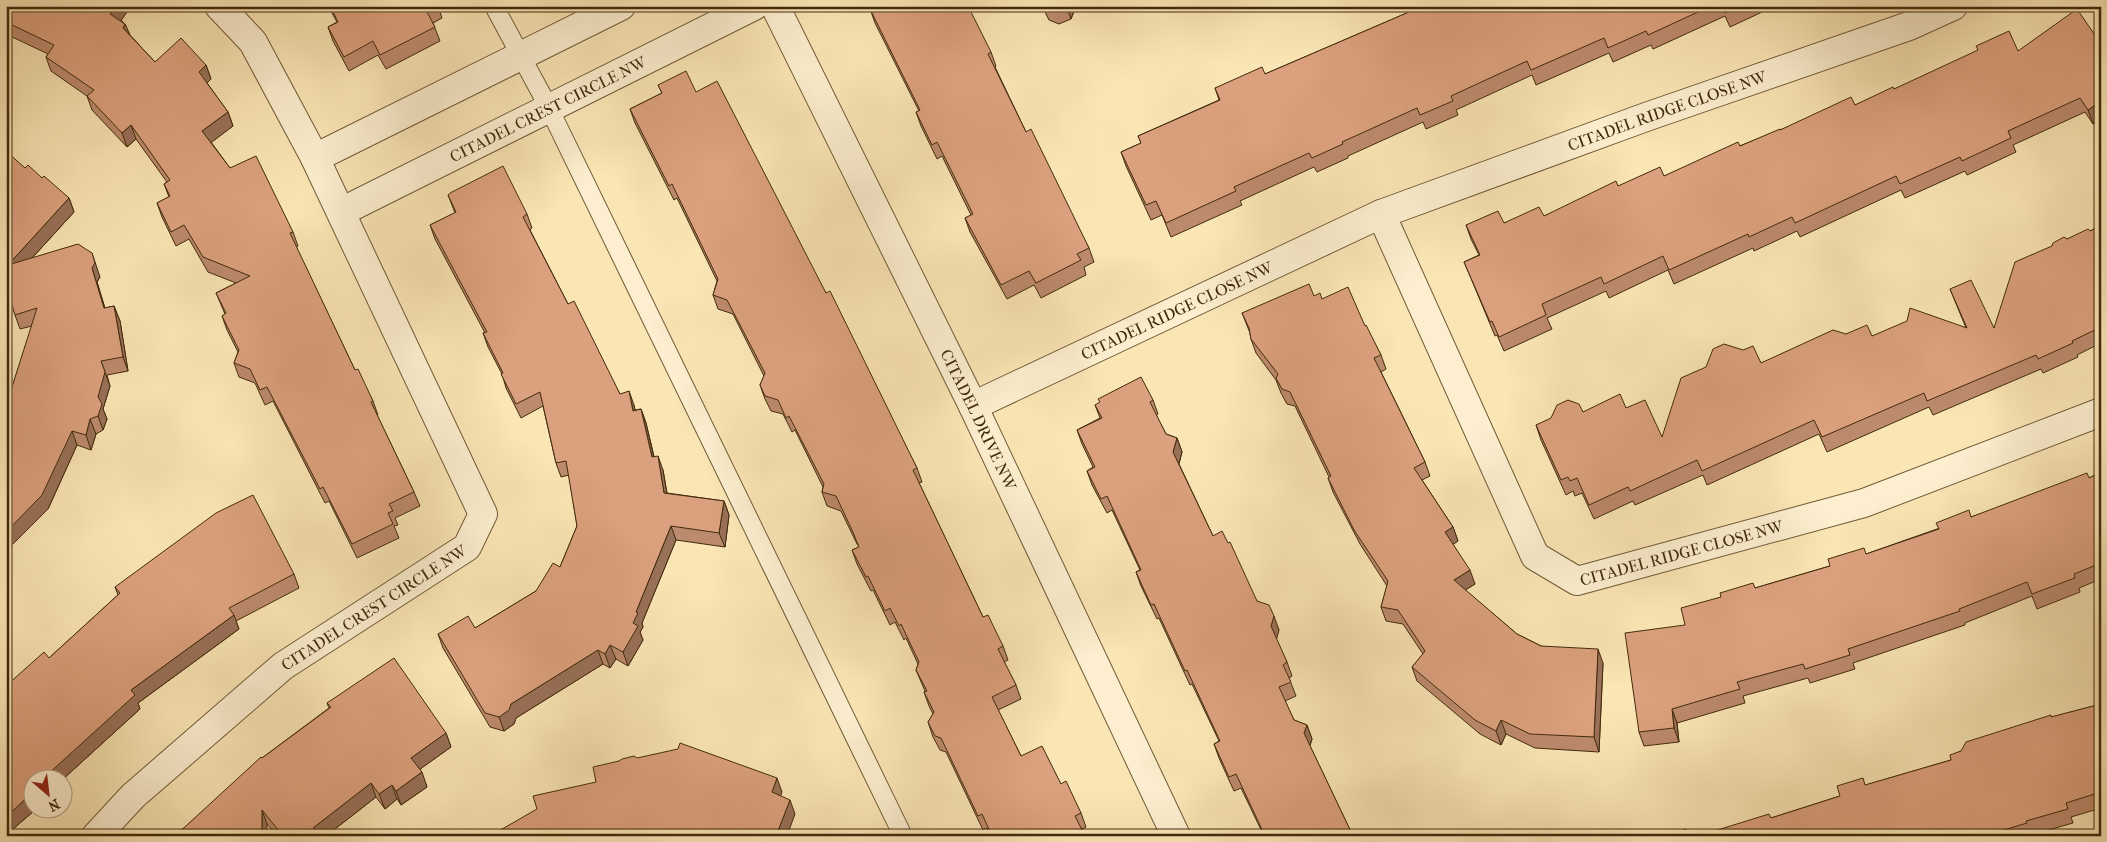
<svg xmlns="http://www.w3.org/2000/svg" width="2107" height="842" viewBox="0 0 2107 842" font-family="'IM FELL French Canon',serif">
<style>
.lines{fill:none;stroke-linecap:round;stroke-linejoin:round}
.service-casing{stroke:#705a36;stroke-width:20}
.minor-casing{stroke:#705a36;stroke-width:30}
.tertiary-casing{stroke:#705a36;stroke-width:30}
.service{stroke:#fceecf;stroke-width:18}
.minor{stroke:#fceecf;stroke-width:28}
.tertiary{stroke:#fceecf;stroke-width:28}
.wall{fill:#bc8a6c;stroke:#422b0c}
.shaded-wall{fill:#997058;stroke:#422b0c}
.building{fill:#dba07d;stroke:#422b0c}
.labels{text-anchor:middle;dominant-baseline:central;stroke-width:5;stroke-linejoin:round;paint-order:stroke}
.street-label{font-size:16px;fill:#422b0c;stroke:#fceecf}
</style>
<rect width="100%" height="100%" fill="#fae5b5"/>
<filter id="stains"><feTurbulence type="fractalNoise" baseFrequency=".004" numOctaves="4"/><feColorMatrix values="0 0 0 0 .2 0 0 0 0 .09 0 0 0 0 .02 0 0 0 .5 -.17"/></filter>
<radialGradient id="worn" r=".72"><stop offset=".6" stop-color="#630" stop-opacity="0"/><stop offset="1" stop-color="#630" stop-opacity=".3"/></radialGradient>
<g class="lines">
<g class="service-casing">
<path id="service" d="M 494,6 L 549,108 L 903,836"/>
</g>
<g class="minor-casing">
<g id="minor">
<path d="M 315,158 L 621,6"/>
<path id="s1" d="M 341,212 L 754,6"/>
<path id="s2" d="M 1381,214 L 1535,556 L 1577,581 L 1864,503 L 2101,412"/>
<path id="s3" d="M 973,406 L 1381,214 L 1646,117 L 1909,26 L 1953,6"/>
<path id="s4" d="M 96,836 L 133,796 L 283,666 L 467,547 L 483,514 L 315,158 L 253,42 L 219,6"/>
</g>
</g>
<g class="tertiary-casing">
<g id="tertiary">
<path id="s5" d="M 775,6 L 973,406 L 1176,836"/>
</g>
</g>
<use href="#service" class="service"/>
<use href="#minor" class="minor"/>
<use href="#tertiary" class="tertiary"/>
</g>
<g class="wall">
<path d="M 6,6 L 128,6 L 129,9 L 121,20 L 125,24 L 130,35 L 155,62 L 206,65 L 211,79 L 207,83 L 228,112 L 233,126 L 211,142 L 230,168 L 293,232 L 298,246 L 296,247 L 355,370 L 373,401 L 378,415 L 377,415 L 414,492 L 420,506 L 395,518 L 398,525 L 394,526 L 399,538 L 357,558 L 329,501 L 325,503 L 273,401 L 265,405 L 255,383 L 239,377 L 234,363 L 238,352 L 227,330 L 222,316 L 225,314 L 216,293 L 236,283 L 208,272 L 189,239 L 176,246 L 162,217 L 157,203 L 169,197 L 164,184 L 167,182 L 136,139 L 127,147 L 92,110 L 87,96 L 51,71 L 46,57 L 48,54 L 6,34 Z"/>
<path d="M 328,6 L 438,6 L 442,18 L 433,23 L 440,41 L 386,69 L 378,55 L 349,71 L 333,41 L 328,27 L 337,22 Z"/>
<path d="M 1042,6 L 1076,6 L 1071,19 L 1059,24 L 1049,20 Z"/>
<path d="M 1105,6 L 1120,6 L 1108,12 Z"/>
<path d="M 1423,6 L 1775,6 L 1730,27 L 1725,16 L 1653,49 L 1651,45 L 1613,62 L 1609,53 L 1536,85 L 1532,75 L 1456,110 L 1458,115 L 1426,129 L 1423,122 L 1348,156 L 1348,158 L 1317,172 L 1314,167 L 1240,201 L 1242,205 L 1171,237 L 1162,215 L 1151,220 L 1126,166 L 1121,152 L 1141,143 L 1138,136 L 1219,100 L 1215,88 L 1265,74 Z"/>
<path d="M 870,9 L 991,52 L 996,66 L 995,67 L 1026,132 L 1089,248 L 1094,262 L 1084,267 L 1086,275 L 1041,298 L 1034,285 L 1007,299 L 970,232 L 965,218 L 971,215 L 942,156 L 937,159 L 921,126 L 916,112 L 919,111 L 875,23 Z"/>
<path d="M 2099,41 L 2101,45 L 2101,119 L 2093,124 L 2085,112 L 2013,145 L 2016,152 L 1967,175 L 1965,171 L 1905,198 L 1901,190 L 1800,237 L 1797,231 L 1754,251 L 1753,248 L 1674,284 L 1668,270 L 1609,298 L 1606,291 L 1547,318 L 1552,329 L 1504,351 L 1497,335 L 1495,336 L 1470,276 L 1464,262 L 1479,255 L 1471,239 L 1466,225 L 1504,223 L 1544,216 L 1618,186 L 1664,176 L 1780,130 L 1855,105 L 1894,89 L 2018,51 Z"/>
<path d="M 658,85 L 696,92 L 826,293 L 917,468 L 922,482 L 919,483 L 983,617 L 1003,646 L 1008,660 L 1004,662 L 1016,685 L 1021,699 L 998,710 L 1021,756 L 1061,784 L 1081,813 L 1086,827 L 1082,829 L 1085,836 L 990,836 L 987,828 L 983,830 L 946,752 L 940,750 L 933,737 L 928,722 L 933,714 L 929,706 L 924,692 L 925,691 L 916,670 L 918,664 L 906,638 L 904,640 L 895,622 L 890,625 L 873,590 L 871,591 L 857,564 L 852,550 L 859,547 L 857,544 L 841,511 L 827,506 L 822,492 L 823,487 L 795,430 L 792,432 L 783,414 L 771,411 L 765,399 L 760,385 L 764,376 L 733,314 L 718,309 L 713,295 L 717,281 L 677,198 L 674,200 L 635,123 L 630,109 L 662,93 Z"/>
<path d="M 25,168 L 42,178 L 69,198 L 74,212 L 32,258 L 100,277 L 97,282 L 105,308 L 114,306 L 120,321 L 128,371 L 107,375 L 110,386 L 103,409 L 107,419 L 103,430 L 96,434 L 91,450 L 77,445 L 48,509 L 6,551 L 6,406 L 32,326 L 20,329 L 15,315 L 7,286 Z"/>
<path d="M 448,195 L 527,214 L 532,228 L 530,230 L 568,304 L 620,394 L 634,405 L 635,410 L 641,409 L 646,423 L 654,456 L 663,470 L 667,493 L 724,501 L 729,515 L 725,547 L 676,540 L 642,623 L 643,627 L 640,632 L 643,640 L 628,666 L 616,659 L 610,668 L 603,664 L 516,718 L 514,724 L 504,731 L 490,727 L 443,648 L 438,634 L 475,628 L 536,591 L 560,567 L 577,526 L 569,475 L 561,477 L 556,463 L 543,406 L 521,418 L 506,388 L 502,374 L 488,347 L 483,333 L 485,333 L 435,239 L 430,225 L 455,213 Z"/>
<path d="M 2101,226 L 2101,343 L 2077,355 L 2078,357 L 2043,373 L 2041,369 L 1933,415 L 1929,407 L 1827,452 L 1819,434 L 1707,485 L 1703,475 L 1635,505 L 1633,501 L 1594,519 L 1582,493 L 1575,496 L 1573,491 L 1566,495 L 1541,440 L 1536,425 L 1583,412 L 1626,408 L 1662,437 L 1761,363 L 1846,334 L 1872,336 L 1966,328 L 1950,289 L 1994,328 L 2052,246 L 2067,239 L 2090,231 Z"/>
<path d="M 1314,296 L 1322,299 L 1365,326 L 1381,355 L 1386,369 L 1381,372 L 1425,462 L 1430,476 L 1422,480 L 1453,527 L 1458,541 L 1453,544 L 1475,584 L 1465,590 L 1517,634 L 1541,646 L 1603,663 L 1599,752 L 1535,748 L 1506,734 L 1501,745 L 1480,734 L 1417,681 L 1412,667 L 1423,654 L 1403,624 L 1386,621 L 1381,607 L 1387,586 L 1360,544 L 1333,492 L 1328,478 L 1329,477 L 1295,406 L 1287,404 L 1281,393 L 1276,380 L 1256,353 L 1251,339 L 1250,333 L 1242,313 Z"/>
<path d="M 1153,400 L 1158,414 L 1156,415 L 1166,434 L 1177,438 L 1182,452 L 1179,464 L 1213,536 L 1257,601 L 1279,630 L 1276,639 L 1287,662 L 1292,676 L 1289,678 L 1296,696 L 1285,701 L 1294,720 L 1307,725 L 1312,739 L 1310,746 L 1353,836 L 1264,836 L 1241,788 L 1234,791 L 1219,758 L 1214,744 L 1219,741 L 1192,684 L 1190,685 L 1159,618 L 1157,619 L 1141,586 L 1136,572 L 1140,570 L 1112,510 L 1107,513 L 1092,485 L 1087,471 L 1093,467 L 1082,444 L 1077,430 L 1100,418 L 1095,405 Z"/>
<path d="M 2101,472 L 2101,579 L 2079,588 L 2080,592 L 2037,609 L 2032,596 L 1965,623 L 1965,625 L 1853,663 L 1855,669 L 1810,683 L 1808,678 L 1743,696 L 1745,703 L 1677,723 L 1679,742 L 1644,746 L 1639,732 L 1685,625 L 1755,588 L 1830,566 L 1866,554 L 1971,517 L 2089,478 Z"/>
<path d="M 294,574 L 299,588 L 236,621 L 239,629 L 138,703 L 140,709 L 62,780 L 32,780 L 35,810 L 6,835 L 6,686 L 49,658 L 118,595 L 115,587 Z"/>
<path d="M 327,703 L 446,733 L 451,747 L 420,769 L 427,787 L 401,805 L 397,799 L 385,809 L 376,797 L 326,836 L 277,836 L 267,824 L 175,836 L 262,758 L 329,708 Z"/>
<path d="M 2101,704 L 2101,808 L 2071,817 L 2073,823 L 2031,835 L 2032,836 L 1698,836 L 1771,818 L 1840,796 L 1866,785 L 1951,760 L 1961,751 L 2052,717 Z"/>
</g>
<g class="shaded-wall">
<path d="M 116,6 L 128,6 L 129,9 L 116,28 L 110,14 Z"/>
<path d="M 1066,6 L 1076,6 L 1071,19 Z"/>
<path d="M 125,24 L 131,38 L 123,28 Z"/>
<path d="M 2099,41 L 2101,45 L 2101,55 L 2097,43 Z"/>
<path d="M 206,65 L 211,79 L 204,86 L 199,72 Z"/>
<path d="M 2101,101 L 2101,119 L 2093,124 L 2088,110 Z"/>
<path d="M 228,112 L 233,126 L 208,145 L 202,131 Z"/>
<path d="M 131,125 L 136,139 L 127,147 L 122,133 Z"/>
<path d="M 69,198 L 74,212 L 13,279 L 8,265 Z"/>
<path d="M 92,253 L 100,277 L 97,282 L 109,322 L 104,308 L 92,268 Z"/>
<path d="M 114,306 L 120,321 L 128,371 L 123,357 Z"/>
<path d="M 101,361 L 110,386 L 103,409 L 107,419 L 103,430 L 98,416 L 98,397 Z"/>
<path d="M 629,391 L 634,405 L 638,425 L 633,411 Z"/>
<path d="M 641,409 L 646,423 L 657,471 L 652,457 Z"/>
<path d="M 90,419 L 96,434 L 91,450 L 86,435 Z"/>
<path d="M 72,431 L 77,445 L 48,509 L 6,551 L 6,532 Z"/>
<path d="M 1177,438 L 1182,452 L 1178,466 L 1173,452 Z"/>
<path d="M 658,456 L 663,470 L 669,507 L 664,493 Z"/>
<path d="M 724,501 L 729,515 L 725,547 L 719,533 Z"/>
<path d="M 671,526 L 676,540 L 642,623 L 643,627 L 640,632 L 643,640 L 628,666 L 623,652 L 636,612 Z"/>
<path d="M 1453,527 L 1458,541 L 1451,546 L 1445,532 Z"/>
<path d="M 1470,570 L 1475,584 L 1459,594 L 1454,580 Z"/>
<path d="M 234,615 L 239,629 L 138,703 L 140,709 L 62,780 L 48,780 L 47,775 L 131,690 Z"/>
<path d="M 1274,616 L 1279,630 L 1276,641 L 1271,626 Z"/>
<path d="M 610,645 L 616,659 L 610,668 L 605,654 Z"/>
<path d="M 1598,649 L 1603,663 L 1599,752 L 1594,737 Z"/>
<path d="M 598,650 L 603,664 L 516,718 L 514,724 L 504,731 L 499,717 L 511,704 Z"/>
<path d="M 1672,709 L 1677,723 L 1679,742 L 1674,728 Z"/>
<path d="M 1501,720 L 1506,734 L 1501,745 L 1496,731 Z"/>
<path d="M 1307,725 L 1312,739 L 1309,747 L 1304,733 Z"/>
<path d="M 446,733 L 451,747 L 416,772 L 411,758 Z"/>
<path d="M 422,772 L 427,787 L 401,805 L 396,791 Z"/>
<path d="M 777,778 L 782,792 L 777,806 L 772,792 Z"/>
<path d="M 371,783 L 376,797 L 326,836 L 313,836 L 313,828 Z"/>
<path d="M 392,785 L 397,799 L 385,809 L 379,794 Z"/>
<path d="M 32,793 L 32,810 L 35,810 L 6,835 L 6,817 Z"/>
<path d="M 790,800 L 795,814 L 787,836 L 776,836 Z"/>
<path d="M 262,810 L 267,824 L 267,836 L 262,836 Z"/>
</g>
<g class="building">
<path d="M 6,6 L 116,6 L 110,14 L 125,24 L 123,28 L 155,62 L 181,38 L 206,65 L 199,72 L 228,112 L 202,131 L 230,168 L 256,156 L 293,232 L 290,233 L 355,370 L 358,369 L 373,401 L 371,402 L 414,492 L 389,504 L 393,511 L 388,513 L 393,524 L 352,544 L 323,487 L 320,489 L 267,387 L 260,390 L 250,369 L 234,363 L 239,350 L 222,316 L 226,313 L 216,293 L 250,276 L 203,257 L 184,225 L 171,232 L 157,203 L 170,196 L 164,184 L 170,180 L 131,125 L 122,133 L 87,96 L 94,90 L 46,57 L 54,45 L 6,22 Z"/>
<path d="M 330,6 L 433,6 L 426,10 L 435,27 L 380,55 L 373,41 L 344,57 L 328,27 L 338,22 Z"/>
<path d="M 875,6 L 968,6 L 991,52 L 988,54 L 1026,132 L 1031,129 L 1089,248 L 1077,254 L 1081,260 L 1036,283 L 1029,271 L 1001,285 L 965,218 L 973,214 L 937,142 L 932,145 L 916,112 L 920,110 L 870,9 Z"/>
<path d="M 1045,6 L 1062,6 L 1054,10 Z"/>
<path d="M 1423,6 L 1711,6 L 1648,35 L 1646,31 L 1608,48 L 1604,38 L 1531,70 L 1527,61 L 1451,96 L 1453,101 L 1420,115 L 1417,108 L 1342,142 L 1343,144 L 1312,158 L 1309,153 L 1234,187 L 1236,191 L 1166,223 L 1156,201 L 1146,205 L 1121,152 L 1141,143 L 1138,136 L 1220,100 L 1215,88 L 1262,67 L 1265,74 Z"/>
<path d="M 1722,6 L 1740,6 L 1725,13 Z"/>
<path d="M 2077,9 L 2099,41 L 2097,43 L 2101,49 L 2101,101 L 2088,110 L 2080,98 L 2008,131 L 2011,138 L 1962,161 L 1960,157 L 1900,184 L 1896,176 L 1795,223 L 1792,217 L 1749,237 L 1748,234 L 1669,270 L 1663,256 L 1604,284 L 1601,277 L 1542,304 L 1546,315 L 1499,337 L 1492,321 L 1490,322 L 1464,262 L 1480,255 L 1466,225 L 1498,211 L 1504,223 L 1539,207 L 1544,216 L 1616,181 L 1618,186 L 1660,167 L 1664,176 L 1738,142 L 1740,146 L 1780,129 L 1780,130 L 1851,97 L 1855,105 L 1893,87 L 1894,89 L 1978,50 L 1976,46 L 2009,31 L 2018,51 Z"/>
<path d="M 686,71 L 696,92 L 717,81 L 826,293 L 830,291 L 917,468 L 913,470 L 983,617 L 988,615 L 1003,646 L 998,649 L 1016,685 L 992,697 L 1021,756 L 1042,746 L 1061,784 L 1066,781 L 1081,813 L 1075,816 L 1085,836 L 992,836 L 982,814 L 978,816 L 941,738 L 935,736 L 928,722 L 934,712 L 924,692 L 927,691 L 916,670 L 919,662 L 901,624 L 899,626 L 890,608 L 885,611 L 868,576 L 866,577 L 852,550 L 859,547 L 852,530 L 836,496 L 822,492 L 824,484 L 789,416 L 786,418 L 778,400 L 765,396 L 760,385 L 765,373 L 727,300 L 713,295 L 718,279 L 672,184 L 669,186 L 630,109 L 662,93 L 658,85 Z"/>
<path d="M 6,151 L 25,168 L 28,165 L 42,178 L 44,176 L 69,198 L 8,265 L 78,244 L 92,253 L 95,263 L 92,268 L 104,308 L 114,306 L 123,357 L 101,361 L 105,372 L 98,397 L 102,404 L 98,416 L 90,419 L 86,435 L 72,431 L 42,495 L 6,532 L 6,406 L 37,308 L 15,315 L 6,285 Z"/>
<path d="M 503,166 L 527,214 L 523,217 L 568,304 L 574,301 L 620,394 L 629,391 L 633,411 L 641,409 L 652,457 L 658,456 L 664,493 L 724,501 L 719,533 L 671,526 L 636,612 L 638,613 L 633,623 L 638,626 L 623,652 L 610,645 L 605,654 L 598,650 L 511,704 L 509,710 L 499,717 L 485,713 L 438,634 L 468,616 L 475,628 L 536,591 L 553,563 L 560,567 L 577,526 L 566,461 L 556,463 L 540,392 L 516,404 L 501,374 L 503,373 L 483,333 L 487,332 L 430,225 L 456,212 L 448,195 L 450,193 Z"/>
<path d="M 2101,226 L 2101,327 L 2072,341 L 2073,343 L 2038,359 L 2036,355 L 1927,401 L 1924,393 L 1822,437 L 1814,420 L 1702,471 L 1697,460 L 1630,491 L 1628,487 L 1589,505 L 1577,478 L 1570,481 L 1568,477 L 1561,480 L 1536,425 L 1551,418 L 1557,405 L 1568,400 L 1579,404 L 1583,412 L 1620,394 L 1626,408 L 1645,400 L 1662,437 L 1681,378 L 1706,367 L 1713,349 L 1724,344 L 1743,350 L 1753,346 L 1761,363 L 1833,330 L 1846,334 L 1867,325 L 1872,336 L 1907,321 L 1910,308 L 1967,328 L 1950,289 L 1971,280 L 1994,328 L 2015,262 L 2052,246 L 2053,243 L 2064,237 L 2067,239 L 2088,229 L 2090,231 Z"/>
<path d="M 1309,284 L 1314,296 L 1320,293 L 1322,299 L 1348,287 L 1365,326 L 1366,325 L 1381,355 L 1374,358 L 1425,462 L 1414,468 L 1453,527 L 1445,532 L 1470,570 L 1454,580 L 1517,634 L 1541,646 L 1598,649 L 1594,737 L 1530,734 L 1501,720 L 1496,731 L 1475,720 L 1412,667 L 1425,651 L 1398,610 L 1381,607 L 1388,581 L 1354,530 L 1328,478 L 1331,476 L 1290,392 L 1282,389 L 1276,378 L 1278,374 L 1251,339 L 1249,328 L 1242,313 Z"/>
<path d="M 1141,377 L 1153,400 L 1150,402 L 1166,434 L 1177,438 L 1173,452 L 1213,536 L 1222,531 L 1228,543 L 1230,542 L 1257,601 L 1269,605 L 1274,616 L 1271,626 L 1287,662 L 1283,665 L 1291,682 L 1279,687 L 1294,720 L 1307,725 L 1304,733 L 1353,836 L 1265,836 L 1236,774 L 1229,777 L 1214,744 L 1220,741 L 1187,670 L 1185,671 L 1154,604 L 1151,605 L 1136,572 L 1141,570 L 1107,496 L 1101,499 L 1087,471 L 1095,467 L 1077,430 L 1102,418 L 1095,405 L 1100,402 L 1098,399 Z"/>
<path d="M 2101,472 L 2101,563 L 2074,574 L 2075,578 L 2032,594 L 2027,582 L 1959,609 L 1960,611 L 1848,649 L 1850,655 L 1805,669 L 1803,664 L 1737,682 L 1740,689 L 1672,709 L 1674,728 L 1639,732 L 1625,633 L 1685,625 L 1681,608 L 1721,597 L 1720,593 L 1753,583 L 1755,588 L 1830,566 L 1828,559 L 1864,548 L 1866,554 L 1939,529 L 1936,523 L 1969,510 L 1971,517 L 2087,473 L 2089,478 Z"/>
<path d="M 253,495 L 294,574 L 229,608 L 234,615 L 131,690 L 135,695 L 47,775 L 50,778 L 48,780 L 32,780 L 32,793 L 6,817 L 6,694 L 7,693 L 6,692 L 6,686 L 44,652 L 49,658 L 120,593 L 115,587 L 216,513 Z"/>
<path d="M 394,658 L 446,733 L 411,758 L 422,772 L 396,791 L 392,785 L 379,794 L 371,783 L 313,828 L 317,832 L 313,836 L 283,836 L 262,810 L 262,836 L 175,836 L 261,757 L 262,758 L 331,707 L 327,703 Z"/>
<path d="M 2101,704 L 2101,792 L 2066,803 L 2068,809 L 2026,821 L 2027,823 L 1984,836 L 1698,836 L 1769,814 L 1771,818 L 1840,796 L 1837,786 L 1863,778 L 1865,785 L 1951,760 L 1950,755 L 1961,751 L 1966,742 L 2051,715 L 2051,717 Z"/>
<path d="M 680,743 L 777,778 L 772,792 L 790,800 L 776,836 L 490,836 L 537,809 L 533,796 L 596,782 L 593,767 L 619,761 L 622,759 L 634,756 L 637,758 L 678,749 Z"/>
<path d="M 1686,829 L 1687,836 L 1664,836 Z"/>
<path d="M 814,833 L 816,836 L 809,836 Z"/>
</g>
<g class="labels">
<g class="street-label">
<text stroke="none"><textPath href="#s1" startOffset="231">CITADEL CREST CIRCLE NW</textPath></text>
<text stroke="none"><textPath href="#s3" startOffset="755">CITADEL RIDGE CLOSE NW</textPath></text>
<text stroke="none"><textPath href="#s3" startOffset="225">CITADEL RIDGE CLOSE NW</textPath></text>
<text stroke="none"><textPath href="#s5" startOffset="461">CITADEL DRIVE NW</textPath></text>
<text stroke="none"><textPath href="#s2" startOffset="532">CITADEL RIDGE CLOSE NW</textPath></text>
<text stroke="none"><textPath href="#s4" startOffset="361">CITADEL CREST CIRCLE NW</textPath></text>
</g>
</g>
<rect width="2107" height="842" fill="none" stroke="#fae5b5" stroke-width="25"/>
<rect x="8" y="8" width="2092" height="827" fill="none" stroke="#422b0c" stroke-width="2.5"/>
<rect x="12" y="12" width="2082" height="817" fill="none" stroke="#422b0c"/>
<g transform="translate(48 794) rotate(152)"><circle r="24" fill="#fceecf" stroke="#b2a081"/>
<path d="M0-4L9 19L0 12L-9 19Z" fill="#8f2418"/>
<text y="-8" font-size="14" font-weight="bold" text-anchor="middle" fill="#422b0c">N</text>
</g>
<rect width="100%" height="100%" filter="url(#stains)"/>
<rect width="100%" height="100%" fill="url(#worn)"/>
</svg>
